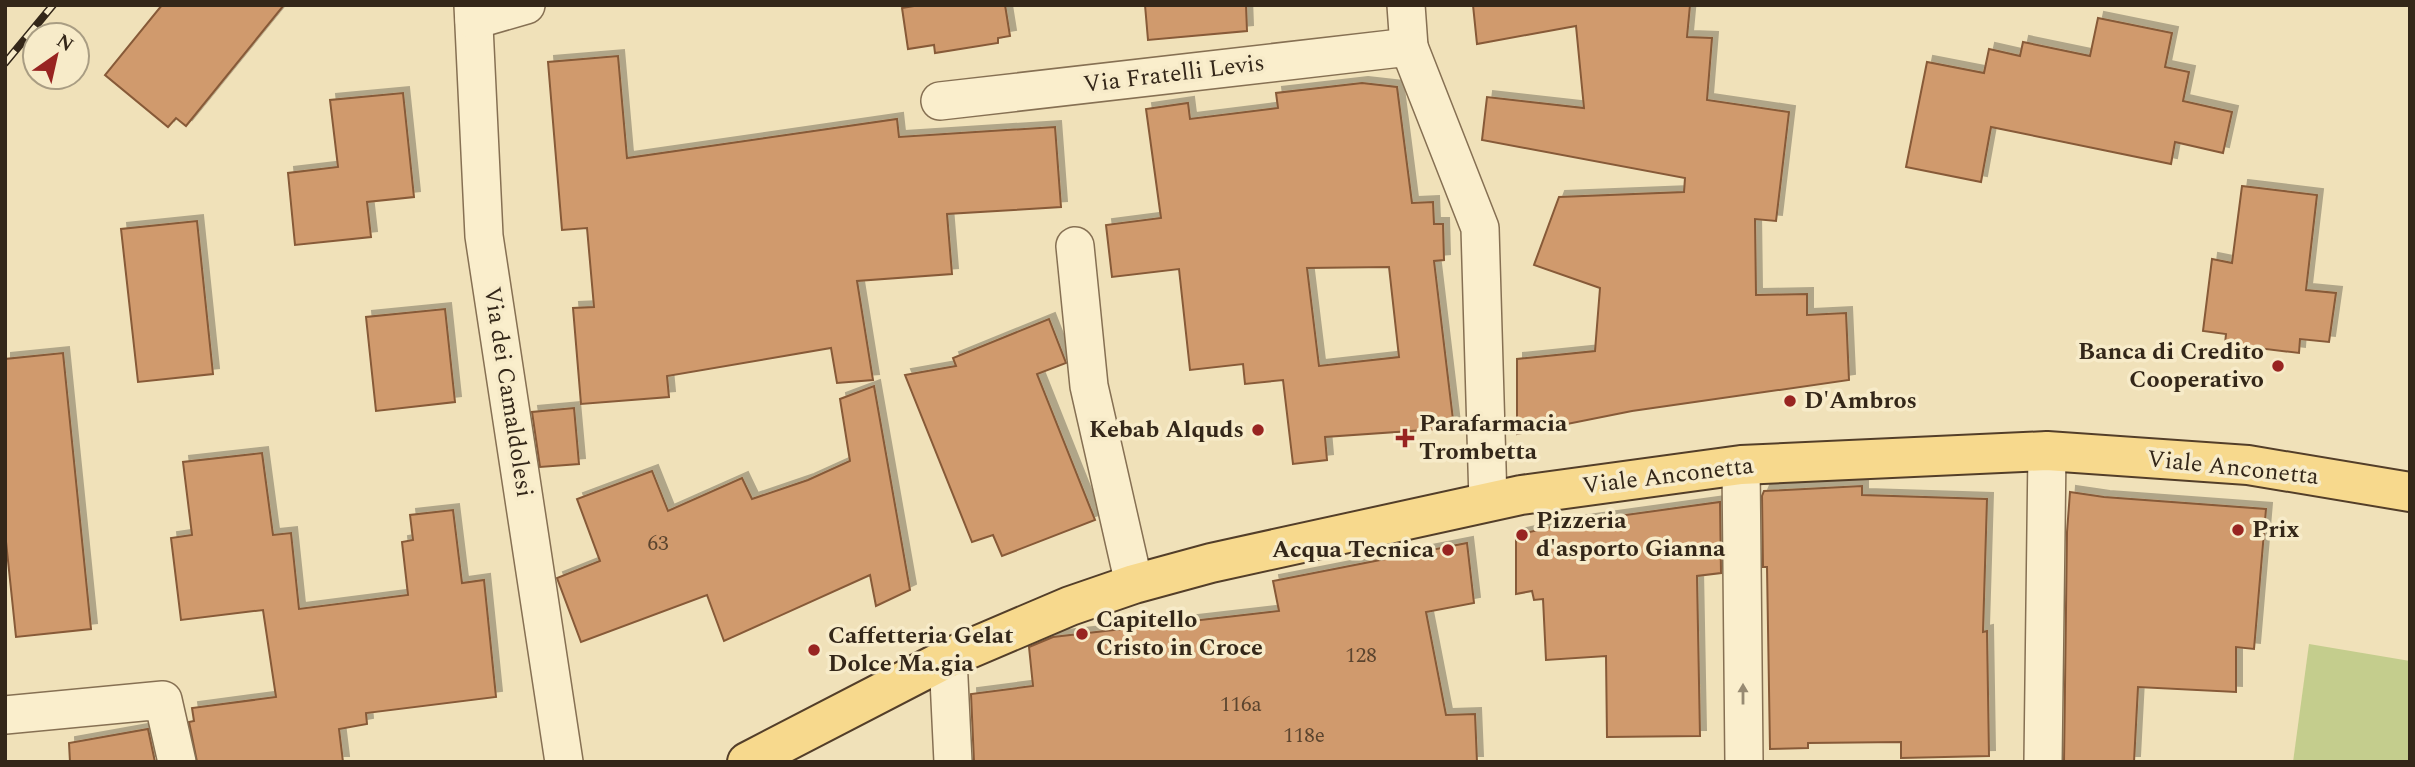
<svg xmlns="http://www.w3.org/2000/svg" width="2415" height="767" viewBox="0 0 2415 767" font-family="Spectral,serif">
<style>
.green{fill:#c4cd8d}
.building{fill:#d09a6d;stroke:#875a38;stroke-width:2;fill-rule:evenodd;filter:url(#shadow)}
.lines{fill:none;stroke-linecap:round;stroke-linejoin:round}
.minor-casing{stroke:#867053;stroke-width:40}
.primary-casing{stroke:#533e29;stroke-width:42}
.minor{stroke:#faeecc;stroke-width:37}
.primary{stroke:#f7d98d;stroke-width:38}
.rail-casing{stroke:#342719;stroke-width:8}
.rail{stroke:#f7ebc9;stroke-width:5;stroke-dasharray:16;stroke-linecap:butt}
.oneway{fill:#978a72}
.poi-dot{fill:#982421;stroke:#f7ebc9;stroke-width:2.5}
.labels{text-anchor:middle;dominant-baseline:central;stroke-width:7;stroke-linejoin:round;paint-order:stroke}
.number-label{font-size:21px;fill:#5b442e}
.street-label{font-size:24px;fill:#342719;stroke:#f7ebc9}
.poi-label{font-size:24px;font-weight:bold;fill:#342719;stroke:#f7ebc9;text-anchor:start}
</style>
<defs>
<filter id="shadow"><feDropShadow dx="6" dy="-6" stdDeviation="0" flood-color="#0004"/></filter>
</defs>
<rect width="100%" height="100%" fill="#f0e1b9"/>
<path class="green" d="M 2309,644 L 2410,661 L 2410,762 L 2293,762 Z"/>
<g class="building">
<path d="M 162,5 L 284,5 L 186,126 L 176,118 L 168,127 L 105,75 Z"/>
<path d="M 920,5 L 1005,5 L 1010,36 L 998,38 L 998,43 L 935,53 L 934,45 L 908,49 L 902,8 Z"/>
<path d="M 1145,5 L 1246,5 L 1247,31 L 1148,40 Z"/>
<path d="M 1473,5 L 1690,5 L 1687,37 L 1712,38 L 1707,100 L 1789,112 L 1776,221 L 1755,219 L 1756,295 L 1807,294 L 1807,315 L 1846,313 L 1849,380 L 1632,411 L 1517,434 L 1517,359 L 1595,351 L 1600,288 L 1534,265 L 1559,197 L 1684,192 L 1685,178 L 1482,140 L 1487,97 L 1584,108 L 1576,26 L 1477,44 Z"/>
<path d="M 2098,18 L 2172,33 L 2165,67 L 2189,72 L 2183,101 L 2232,112 L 2223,153 L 2175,142 L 2171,164 L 1991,127 L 1981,182 L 1906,167 L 1927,62 L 1984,73 L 1989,49 L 2020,56 L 2023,42 L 2090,56 Z"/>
<path d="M 618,56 L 627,158 L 897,119 L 899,137 L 1055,127 L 1061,207 L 947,214 L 952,274 L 857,281 L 873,380 L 837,383 L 831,348 L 667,376 L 669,397 L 581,404 L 573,308 L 594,307 L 587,228 L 562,230 L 548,62 Z"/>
<path d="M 1362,83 L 1397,87 L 1412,203 L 1433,202 L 1434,224 L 1443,224 L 1444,260 L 1434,261 L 1454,428 L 1325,437 L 1327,460 L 1293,464 L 1283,380 L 1245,384 L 1243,364 L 1190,370 L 1179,269 L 1112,277 L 1106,225 L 1161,218 L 1146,109 L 1188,103 L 1190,119 L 1278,108 L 1276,93 ZM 1389,267 L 1399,357 L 1319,366 L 1307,268 Z"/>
<path d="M 403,93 L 414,197 L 367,202 L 371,237 L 295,245 L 288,173 L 338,167 L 330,100 Z"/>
<path d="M 2242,186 L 2317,195 L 2306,290 L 2336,293 L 2329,342 L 2300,339 L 2299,353 L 2225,344 L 2226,334 L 2203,331 L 2212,259 L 2232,263 Z"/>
<path d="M 197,221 L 213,374 L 138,382 L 121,229 Z"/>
<path d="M 445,309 L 455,402 L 376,411 L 366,317 Z"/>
<path d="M 1049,319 L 1066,363 L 1037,374 L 1095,520 L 1002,556 L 993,535 L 972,542 L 905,375 L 956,366 L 953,358 Z"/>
<path d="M 63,353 L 91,629 L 16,637 L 5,532 L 5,359 Z"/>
<path d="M 874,386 L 910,590 L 876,606 L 870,575 L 724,641 L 707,595 L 581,642 L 557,578 L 600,561 L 577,499 L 652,471 L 668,511 L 742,478 L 752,499 L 808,480 L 850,461 L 840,399 Z"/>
<path d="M 574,408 L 579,464 L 540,467 L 532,412 Z"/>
<path d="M 262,453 L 273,535 L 291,533 L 299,609 L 408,595 L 402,542 L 413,540 L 410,515 L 453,510 L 462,583 L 484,580 L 496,697 L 366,713 L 367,724 L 339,729 L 343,762 L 197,762 L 189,722 L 194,721 L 192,708 L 276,697 L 263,610 L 181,620 L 171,538 L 192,535 L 183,462 Z"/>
<path d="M 1862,486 L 1862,495 L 1987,499 L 1983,632 L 1987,631 L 1989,756 L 1901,758 L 1901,742 L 1808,743 L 1808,748 L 1770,749 L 1767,567 L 1763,567 L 1762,496 L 1764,491 Z"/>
<path d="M 2070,492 L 2104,497 L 2266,509 L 2254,649 L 2236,647 L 2236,692 L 2138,687 L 2134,762 L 2064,762 L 2067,532 Z"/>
<path d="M 1720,502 L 1721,573 L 1697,576 L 1700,736 L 1607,737 L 1606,656 L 1546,660 L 1543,599 L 1534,600 L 1532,591 L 1516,594 L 1516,535 L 1575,522 Z"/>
<path d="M 1467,543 L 1474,603 L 1426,612 L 1446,715 L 1475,714 L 1477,762 L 974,762 L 971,694 L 1033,686 L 1029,647 L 1053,637 L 1279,611 L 1273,581 Z"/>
<path d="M 148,729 L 155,762 L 70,762 L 69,743 Z"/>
</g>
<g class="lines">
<g class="minor-casing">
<g id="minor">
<path d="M 473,5 L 484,236 L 564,762"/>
<path d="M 1406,5 L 1409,47"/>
<path d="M 474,20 L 526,5"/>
<path d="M 940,101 L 1409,47 L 1480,228 L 1488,501"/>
<path d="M 1075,246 L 1089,386 L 1134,584"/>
<path d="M 1741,465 L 1744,762"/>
<path d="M 948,658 L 953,762"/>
<path d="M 5,715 L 163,700 L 177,762"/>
<path d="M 2043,762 L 2047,451"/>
</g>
</g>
<g class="primary-casing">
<path id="primary" d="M 747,762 L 948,658 L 1070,606 L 1134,584 L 1211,563 L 1521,495 L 1741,465 L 2047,451 L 2248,465 L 2410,492"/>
</g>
<use href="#minor" class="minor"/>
<use href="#primary" class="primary"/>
<g class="rail-casing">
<path id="rail" d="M 5,63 L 53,5"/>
</g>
<use href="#rail" class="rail"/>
</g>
<defs><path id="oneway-solid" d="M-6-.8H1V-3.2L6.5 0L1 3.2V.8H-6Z" transform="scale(1.75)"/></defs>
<use class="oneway" href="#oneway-solid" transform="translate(1743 694) rotate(-90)"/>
<g class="poi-dot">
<circle cx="2278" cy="366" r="7"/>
<circle cx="1790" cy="401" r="7"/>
<circle cx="1258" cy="430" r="7"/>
<path d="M1401.5 427.5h7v7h7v7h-7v7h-7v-7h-7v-7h7z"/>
<circle cx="2238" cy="530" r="7"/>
<circle cx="1522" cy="535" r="7"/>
<circle cx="1448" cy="550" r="7"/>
<circle cx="1082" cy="634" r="7"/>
<circle cx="814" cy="650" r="7"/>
</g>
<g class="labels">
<g class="number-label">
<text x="658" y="544">63</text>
<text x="1361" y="656">128</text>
<text x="1241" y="705">116a</text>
<text x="1304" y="736">118e</text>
</g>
<g class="street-label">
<text transform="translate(1174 74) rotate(-7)">Via Fratelli Levis</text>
<text transform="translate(508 392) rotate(81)">Via dei Camaldolesi</text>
<text transform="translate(2233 468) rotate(6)">Viale Anconetta</text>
<text transform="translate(1668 476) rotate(-7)">Viale Anconetta</text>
</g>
<g class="poi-label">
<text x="2264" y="352" text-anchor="end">Banca di Credito<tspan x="2264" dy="28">Cooperativo</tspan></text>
<text x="1804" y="401">D'Ambros</text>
<text x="1419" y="424">Parafarmacia<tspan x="1419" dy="28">Trombetta</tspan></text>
<text x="1244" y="430" text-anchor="end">Kebab Alquds</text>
<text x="1536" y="521">Pizzeria<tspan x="1536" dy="28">d'asporto Gianna</tspan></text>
<text x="2252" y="530">Prix</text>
<text x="1434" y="550" text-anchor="end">Acqua Tecnica</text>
<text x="1096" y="620">Capitello<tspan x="1096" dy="28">Cristo in Croce</tspan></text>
<text x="828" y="636">Caffetteria Gelat<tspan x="828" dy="28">Dolce Ma.gia</tspan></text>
</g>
</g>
<rect width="2415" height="767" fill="none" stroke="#342719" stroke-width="14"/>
<g transform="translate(56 56) rotate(34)"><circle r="33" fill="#f7ebc9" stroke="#a99d83" stroke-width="2"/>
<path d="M0-5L12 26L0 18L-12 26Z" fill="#982421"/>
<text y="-10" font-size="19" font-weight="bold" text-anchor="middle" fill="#342719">N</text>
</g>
</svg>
